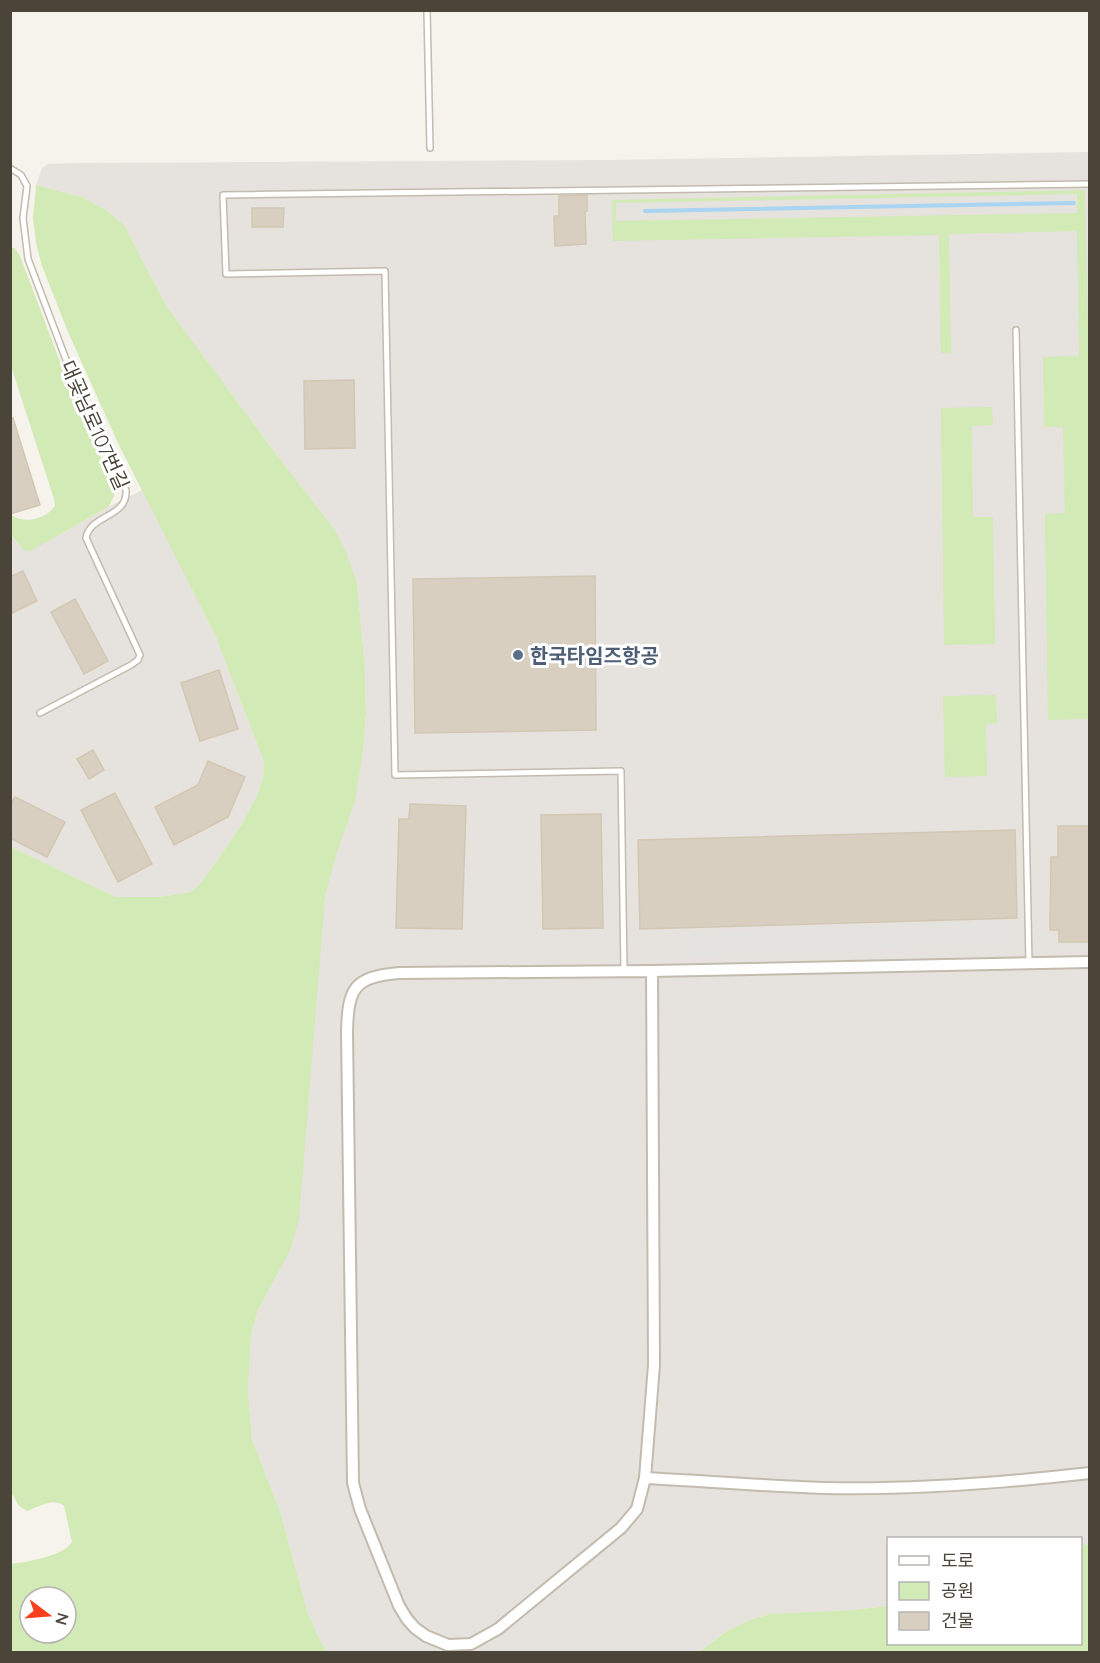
<svg xmlns="http://www.w3.org/2000/svg" width="1100" height="1663" viewBox="0 0 1100 1663" font-family="Quicksand,'Noto Sans KR',sans-serif">
<style>
.industrial{fill:#e6e2dd}
.green{fill:#d2eab5;fill-rule:evenodd}
.parking{fill:#e5e3e0}
.lines{fill:none;stroke-linecap:round;stroke-linejoin:round}
.stream{stroke:#a9d4f2;stroke-width:4}
.building{fill:#d8cfc1;stroke:#d3c7b4;stroke-width:1.5}
.service-casing{stroke:#c2bbae;stroke-width:8}
.minor-casing{stroke:#c2bbae;stroke-width:14}
.service{stroke:#fff;stroke-width:5}
.minor{stroke:#fff;stroke-width:10}
.service-dot{fill:#5c6f8a;stroke:#fff;stroke-width:2}
.labels{text-anchor:middle;dominant-baseline:central;stroke-width:6;stroke-linejoin:round;paint-order:stroke}
.street-label{font-size:20px;fill:#4b4439;stroke:#fff}
.service-label{font-size:20px;font-weight:bold;fill:#4e5e75;stroke:#fff;text-anchor:start}
</style>
<rect width="100%" height="100%" fill="#f6f3ec"/>
<g class="industrial">
<path d="M 1089,152 L 1089,1544 L 1081,1546 L 1080,1538 L 888,1538 L 888,1606 L 852,1610 L 770,1614 L 752,1619 L 727,1631 L 699,1652 L 326,1652 L 308,1614 L 280,1511 L 252,1440 L 248,1389 L 251,1336 L 258,1310 L 290,1251 L 325,897 L 363,752 L 366,714 L 365,668 L 357,582 L 335,530 L 274,451 L 167,307 L 124,225 L 105,209 L 82,197 L 36,185 L 42,168 L 48,164 L 78,163 L 611,160 Z"/>
<path d="M 142,490 L 215,635 L 264,762 L 263,777 L 258,793 L 242,824 L 202,882 L 191,892 L 160,897 L 116,897 L 11,847 L 10,535 L 24,550 L 61,534 L 108,507 Z"/>
</g>
<g class="green">
<path d="M 36,185 L 82,197 L 105,209 L 124,225 L 167,307 L 274,451 L 335,530 L 346,552 L 357,582 L 365,668 L 366,714 L 363,752 L 355,801 L 337,852 L 325,897 L 299,1219 L 290,1251 L 258,1310 L 251,1336 L 248,1389 L 252,1440 L 280,1511 L 308,1614 L 326,1652 L 11,1652 L 11,1564 C 27,1562 64,1556 72,1542 L 64,1506 C 54,1497 39,1507 27,1511 L 19,1506 L 11,1492 L 11,847 L 116,897 L 160,897 L 191,892 L 202,882 L 242,824 L 258,793 L 263,777 L 264,762 L 215,635 L 118,443 L 68,332 L 42,266 L 36,243 L 33,218 ZM 30,1597 L 66,1597 L 66,1633 L 30,1633 Z"/>
<path d="M 1085,190 L 1090,428 L 1089,719 L 1048,720 L 1045,514 L 1065,513 L 1063,427 L 1044,427 L 1043,357 L 1079,356 L 1077,231 L 949,234 L 951,353 L 941,353 L 939,235 L 613,241 L 612,200 ZM 1077,194 L 1077,213 L 616,221 L 616,203 Z"/>
<path d="M 11,248 L 15,248 L 20,256 L 85,428 L 113,480 C 116,491 115,497 108,507 L 31,551 L 24,550 L 11,535 L 11,515 C 24,524 45,520 55,506 L 54,499 L 11,366 Z"/>
<path d="M 992,407 L 993,425 L 972,426 L 973,517 L 993,517 L 995,644 L 944,645 L 941,408 Z"/>
<path d="M 996,695 L 997,723 L 986,724 L 987,776 L 945,777 L 943,696 Z"/>
<path d="M 1089,1544 L 1089,1652 L 699,1652 L 727,1631 L 752,1619 L 770,1614 L 852,1610 L 888,1606 L 888,1644 L 1080,1644 L 1081,1546 Z"/>
</g>
<g class="parking">
<path d="M 1017,920 L 1018,943 L 684,957 L 683,934 Z"/>
<path d="M 1089,983 L 1090,1243 L 1087,1243 Z"/>
</g>
<g class="lines">
<path class="stream" d="M 645,211 L 1074,203"/>
</g>
<g class="building">
<path d="M 587,195 L 587,211 L 585,211 L 586,244 L 555,246 L 554,216 L 559,216 L 559,196 Z"/>
<path d="M 252,208 L 284,208 L 283,227 L 252,227 Z"/>
<path d="M 354,380 L 355,448 L 305,449 L 304,381 Z"/>
<path d="M 10,418 L 13,418 L 40,505 L 10,514 Z"/>
<path d="M 23,571 L 37,601 L 10,614 L 10,577 Z"/>
<path d="M 595,576 L 596,730 L 415,733 L 413,579 Z"/>
<path d="M 75,599 L 108,661 L 84,674 L 51,612 Z"/>
<path d="M 219,670 L 238,729 L 200,741 L 181,683 Z"/>
<path d="M 93,750 L 104,770 L 89,779 L 77,759 Z"/>
<path d="M 208,761 L 245,777 L 228,817 L 174,845 L 155,807 L 198,785 Z"/>
<path d="M 115,793 L 152,864 L 118,882 L 81,810 Z"/>
<path d="M 15,797 L 65,822 L 47,857 L 10,838 L 10,806 Z"/>
<path d="M 410,804 L 466,806 L 462,929 L 396,928 L 399,819 L 409,819 Z"/>
<path d="M 601,814 L 603,928 L 543,929 L 541,815 Z"/>
<path d="M 1058,826 L 1089,826 L 1089,942 L 1059,942 L 1059,930 L 1050,930 L 1051,857 L 1058,857 Z"/>
<path d="M 1015,830 L 1017,918 L 640,929 L 638,840 Z"/>
</g>
<g class="lines">
<g class="service-casing">
<g id="service">
<path d="M 427,10 L 430,148"/>
<path d="M 10,168 L 21,175 L 27,186 L 23,218 L 28,259 L 76,386 L 126,490 C 128,518 90,514 86,538 L 140,655 L 138,660 L 131,665 L 40,713"/>
<path d="M 1016,330 L 1029,964"/>
<path d="M 624,971 L 621,771 L 395,775 L 385,271 L 226,274 L 223,195 L 1090,184"/>
</g>
</g>
<g class="minor-casing">
<g id="minor">
<path d="M 652,971 L 654,1365 L 645,1478 L 637,1509 L 621,1528 L 498,1629 L 471,1644 L 448,1645 L 426,1636 L 415,1628 L 407,1619 L 399,1606 L 360,1509 L 353,1483 L 347,1032 C 348,988 354,977 399,973 L 652,971 L 1090,962"/>
<path d="M 645,1478 C 705,1481 764,1486 824,1488 C 912,1490 1002,1483 1090,1473"/>
</g>
</g>
<use href="#service" class="service"/>
<use href="#minor" class="minor"/>
</g>
<circle class="service-dot" cx="518" cy="655" r="6"/>
<g class="labels">
<g class="street-label">
<text transform="translate(95 425) rotate(66)">대곶남로107번길</text>
</g>
<g class="service-label">
<text x="530" y="655">한국타임즈항공</text>
</g>
</g>
<rect width="1100" height="1663" fill="none" stroke="#4b4439" stroke-width="24"/>
<rect x="887" y="1537" width="195" height="108" fill="#ffffff" stroke="#b7b4b0" stroke-width="1.5"/>
<rect x="899" y="1556" width="30" height="9" fill="#ffffff" stroke="#b7b4b0" stroke-width="1.5"/>
<text x="941" y="1567" font-size="18" fill="#4b4439">도로</text>
<rect x="899" y="1582" width="30" height="18" fill="#d2eab5" stroke="#b7b4b0" stroke-width="1.5"/>
<text x="941" y="1597" font-size="18" fill="#4b4439">공원</text>
<rect x="899" y="1612" width="30" height="18" fill="#d8cfc1" stroke="#b7b4b0" stroke-width="1.5"/>
<text x="941" y="1627" font-size="18" fill="#4b4439">건물</text>
<g transform="translate(48 1615) rotate(106)"><circle r="28" fill="#ffffff" stroke="#b7b4b0" stroke-width="1.5"/>
<path d="M0-4.5L10 22L0 15L-10 22Z" fill="#fc3f1d"/>
<text y="-9" font-size="16" font-weight="bold" text-anchor="middle" fill="#4b4439">N</text>
</g>
</svg>
